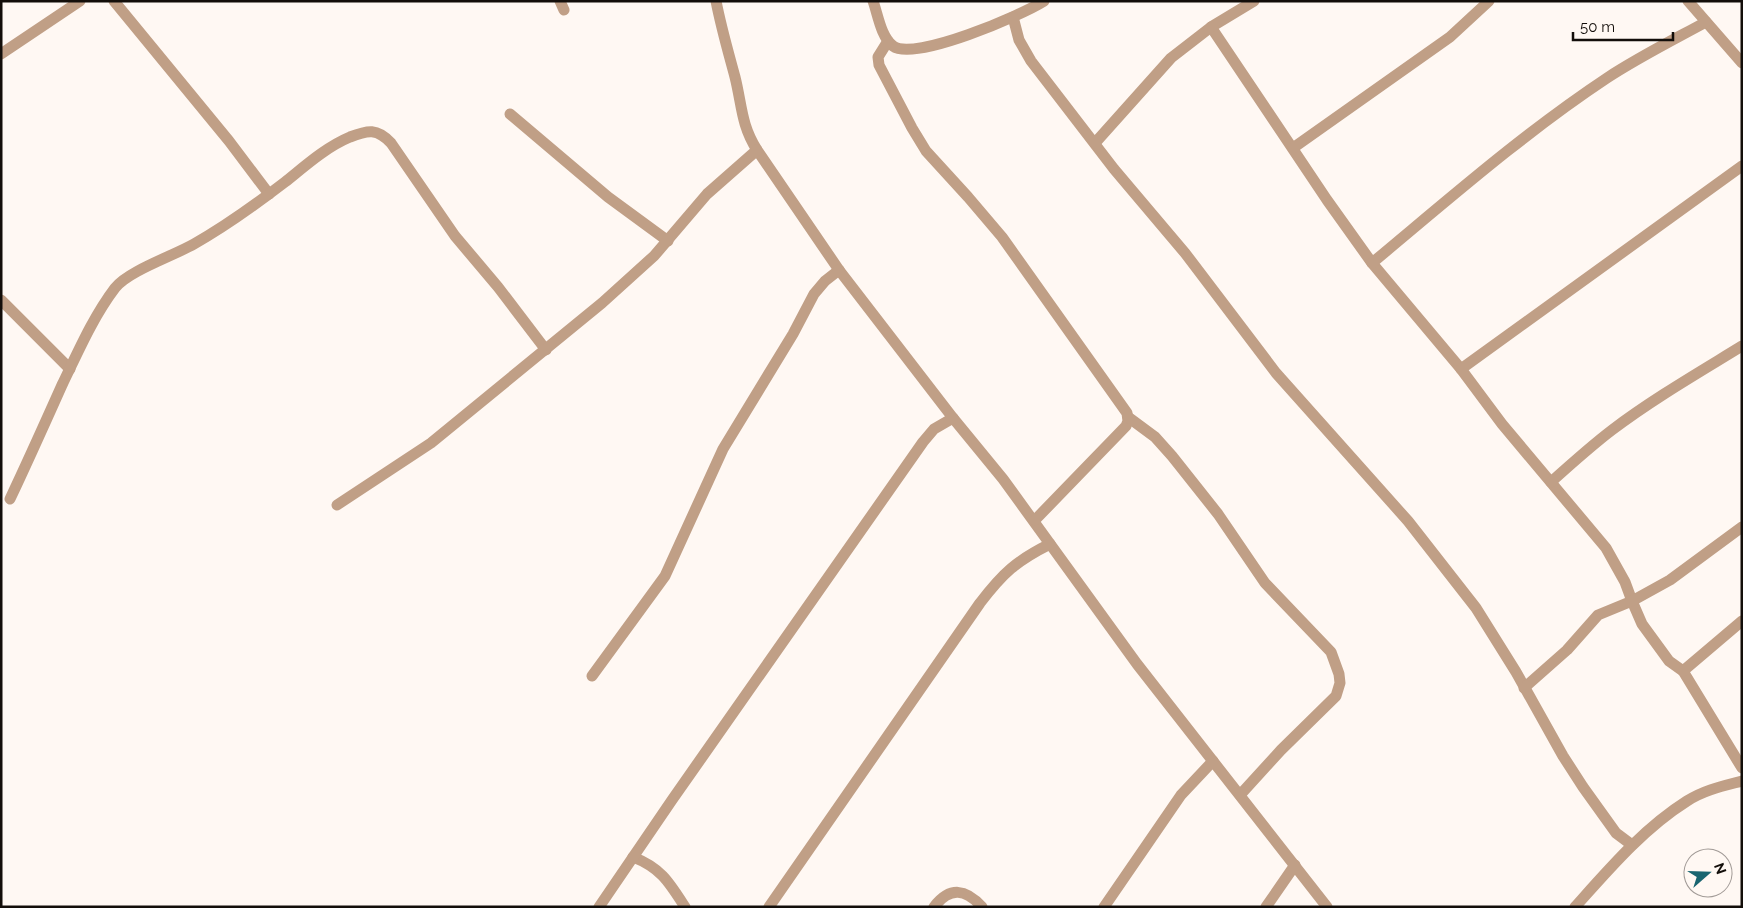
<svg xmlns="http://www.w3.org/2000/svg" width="1743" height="908" viewBox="0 0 1743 908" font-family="Raleway,sans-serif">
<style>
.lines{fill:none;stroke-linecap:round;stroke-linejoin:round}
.minor{stroke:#c09f86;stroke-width:11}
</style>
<rect width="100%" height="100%" fill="#fff8f3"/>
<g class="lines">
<g class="minor">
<path d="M 114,1 L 229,141 L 269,194"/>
<path d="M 560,1 L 564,10"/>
<path d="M 716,1 C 721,27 728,51 735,77 C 742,105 741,125 757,150 L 839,270 L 953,418 L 1003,479 L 1137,664 L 1327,907"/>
<path d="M 873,1 C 878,15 881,37 893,46 C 914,62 1022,15 1044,1"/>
<path d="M 1688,1 L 1742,63"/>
<path d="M 1013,17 L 1019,40 L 1031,61 L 1114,169 L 1185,253 L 1276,373 L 1408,521 L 1476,608 L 1516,672 L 1563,756 L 1583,787 L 1616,833 L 1632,845"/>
<path d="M 1211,27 L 1327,200 L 1372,263 L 1461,369 L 1502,424 L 1606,548 L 1625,582 L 1632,601 L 1642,624 L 1669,661 L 1683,671 L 1742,768"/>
<path d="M 888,41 L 878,57 L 879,65 L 912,128 L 926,151 L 968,197 L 1002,237 L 1127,413 L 1128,421 L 1126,426 L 1035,520"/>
<path d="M 1,54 L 80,1"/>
<path d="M 510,114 L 608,197 L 668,241"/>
<path d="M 1095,143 L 1171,58 L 1211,27 L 1254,1"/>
<path d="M 1293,148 L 1450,37 L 1489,1"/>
<path d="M 1372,263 C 1449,199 1524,133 1607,78 C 1639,57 1673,40 1706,22"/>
<path d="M 1,300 L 70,369"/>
<path d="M 1461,369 L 1742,166"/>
<path d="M 1128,417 L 1155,437 L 1172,456 L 1218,514 L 1265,583 L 1331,652 L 1339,674 L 1340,683 L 1336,696 L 1281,750 L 1240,795"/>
<path d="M 1551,482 C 1571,464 1591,446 1612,430 C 1653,399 1698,373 1742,346"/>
<path d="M 10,499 C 28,461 45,423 62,385 C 78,352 93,317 115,288 C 128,271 173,256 194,244 C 226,226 255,205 285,182 C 305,166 326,147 350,137 C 368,130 377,128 391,143 L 455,236 L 498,287 L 546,350"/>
<path d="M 337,505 L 431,443 L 602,303 L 654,256 L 707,194 L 757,150"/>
<path d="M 1683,671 L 1742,621"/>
<path d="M 592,676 L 665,576 L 723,449 L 793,334 L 814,294 L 825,281 L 839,270"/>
<path d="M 1524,688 L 1567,650 L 1598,615 L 1632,601 L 1670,580 L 1742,527"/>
<path d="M 633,857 C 661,868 669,882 685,907"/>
<path d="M 599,907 L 672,800 L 923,442 L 934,429 L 953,418"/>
<path d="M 769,907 L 980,603 C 1003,573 1016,561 1050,544"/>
<path d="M 934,907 C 950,886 966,889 982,907"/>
<path d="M 1104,907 L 1181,795 L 1213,761"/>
<path d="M 1266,907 L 1295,865"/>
<path d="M 1575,907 C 1609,869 1644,828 1687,801 C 1704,790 1723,786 1742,781"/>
</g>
</g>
<rect width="1743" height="908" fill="none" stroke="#130e0a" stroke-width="5"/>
<g transform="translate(1708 873) rotate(70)"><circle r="24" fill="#fff8f3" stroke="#a19a96"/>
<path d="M0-4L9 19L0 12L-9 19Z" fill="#196570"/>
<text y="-8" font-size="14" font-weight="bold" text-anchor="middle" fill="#130e0a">N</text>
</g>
<path d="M1573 32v8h100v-8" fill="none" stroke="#130e0a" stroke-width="2.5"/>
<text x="1580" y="32" font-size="15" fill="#130e0a" stroke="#fff8f3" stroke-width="4" paint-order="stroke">50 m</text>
</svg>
